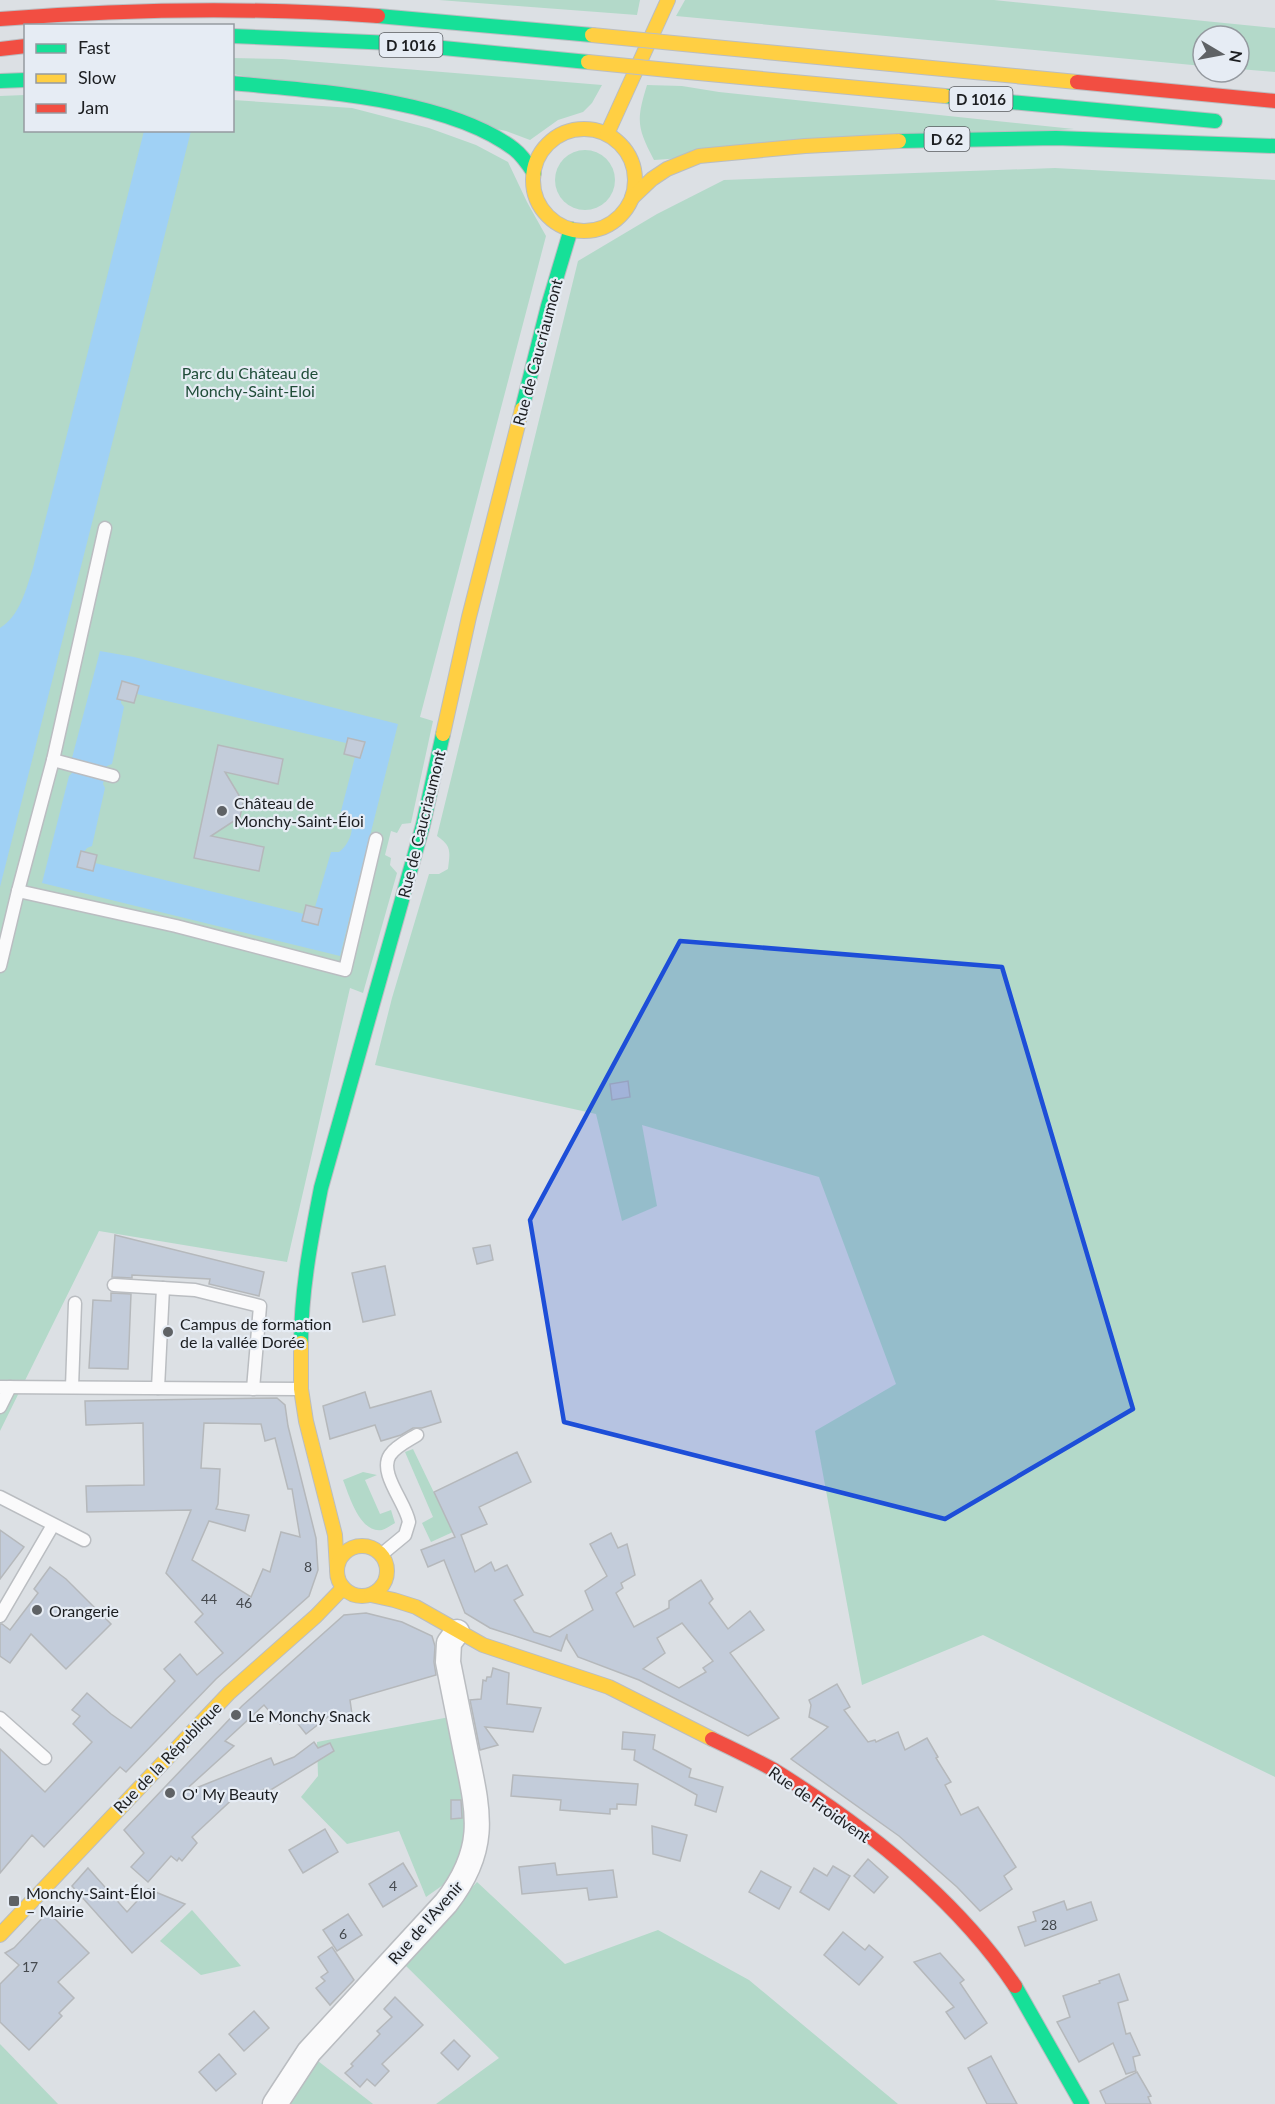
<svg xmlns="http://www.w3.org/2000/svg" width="1275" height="2104" viewBox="0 0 1275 2104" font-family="Lato,sans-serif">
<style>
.green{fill:#b3d9c9}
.water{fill:#a0d1f5;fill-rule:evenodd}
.building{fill:#c3ccda;stroke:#b5b8bb;stroke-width:1.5;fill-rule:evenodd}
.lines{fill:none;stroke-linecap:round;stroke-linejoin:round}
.lane-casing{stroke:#babdc1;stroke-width:15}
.street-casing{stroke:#babdc1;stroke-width:27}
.fast-casing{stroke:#babdc1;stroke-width:16}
.slow-casing{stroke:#babdc1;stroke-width:16}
.jam-casing{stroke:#babdc1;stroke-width:16}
.lane{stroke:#fafafb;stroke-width:12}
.street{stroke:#fafafb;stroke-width:24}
.fast{stroke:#16e098;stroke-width:14}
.slow{stroke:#ffcf43;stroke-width:14}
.jam{stroke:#f24e42;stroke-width:14}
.slow-bridge-casing{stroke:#bcbec1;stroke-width:16;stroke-linecap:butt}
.slow-bridge{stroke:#ffcf43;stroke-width:14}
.marked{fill:#1d4ed8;fill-opacity:0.2;stroke:#1d4ed8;stroke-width:4.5;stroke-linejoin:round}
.poi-dot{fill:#5f6265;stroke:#e6ecf4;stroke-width:2}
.labels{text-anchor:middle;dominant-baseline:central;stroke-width:4.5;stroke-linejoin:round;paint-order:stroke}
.number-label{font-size:14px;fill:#464a4f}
.shield{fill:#e6ecf4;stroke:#595c60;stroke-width:1.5}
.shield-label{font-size:15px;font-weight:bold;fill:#1c1e21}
.street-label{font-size:16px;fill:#1c1e21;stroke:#e6ecf4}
.park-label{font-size:16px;fill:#204d39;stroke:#e6ecf4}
.poi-label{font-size:16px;fill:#1c1e21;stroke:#e6ecf4;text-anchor:start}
</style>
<rect width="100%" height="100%" fill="#dce0e4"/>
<g class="green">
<path d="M 439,0 L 640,0 L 637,15 Z"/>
<path d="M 685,0 L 994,0 L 1275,28 L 1275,72 L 1239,69 L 1239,36 L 1203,36 L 1203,66 L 676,16 Z"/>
<path d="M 232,58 L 282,59 L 602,85 L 592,103 L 583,112 L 558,120 L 530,140 L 506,131 L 233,74 Z"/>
<path d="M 647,85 L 682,86 L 719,92 L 1074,129 L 654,160 C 637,127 636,121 647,85 Z"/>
<path d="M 25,95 L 26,130 L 232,130 L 233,100 L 352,108 L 429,128 L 476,145 L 508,162 L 527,202 L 546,236 L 420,717 L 433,721 L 411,823 L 402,824 L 397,833 L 391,831 L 385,855 L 391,858 L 390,865 L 397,873 L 363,993 L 350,988 L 287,1262 L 99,1231 L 0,1431 L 0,96 Z"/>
<circle cx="585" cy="180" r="30"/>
<path d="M 1055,168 L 1275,180 L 1275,1777 L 983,1635 L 862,1685 L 815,1431 L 896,1384 L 819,1177 L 642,1125 L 657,1206 L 622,1221 L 596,1114 L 375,1065 L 392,998 L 429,874 L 439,874 L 448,869 C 450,852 452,846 437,836 L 578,261 L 657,214 L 724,180 Z"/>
<path d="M 413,1449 L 453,1532 L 431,1542 L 422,1523 L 433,1517 L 405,1452 Z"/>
<path d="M 363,1472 L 377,1475 L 365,1480 L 380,1514 L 391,1510 L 395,1523 C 391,1525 386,1529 382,1530 C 360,1534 349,1495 343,1480 Z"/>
<path d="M 455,1716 L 472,1819 L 453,1878 L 426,1897 L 399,1831 L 347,1844 L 301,1797 L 318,1776 L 317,1742 Z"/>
<path d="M 477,1882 L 565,1964 L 658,1930 L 749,1980 L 898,2104 L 436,2104 L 499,2058 L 403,1963 Z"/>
<path d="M 192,1910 L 241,1966 L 201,1975 L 160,1941 Z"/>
<path d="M 0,2044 L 58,2104 L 0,2104 Z"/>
<path d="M 318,2061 L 373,2104 L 285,2104 Z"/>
</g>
<g class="water">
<path d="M 144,131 L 191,131 L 0,887 L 0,628 C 20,616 26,589 33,568 Z"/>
<path d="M 100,651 L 134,657 L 398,724 L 340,956 L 42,883 L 69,776 L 72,773 L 74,761 L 72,758 ZM 122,682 L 139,686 L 137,694 L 346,743 L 349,738 L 365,742 L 360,758 L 355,757 L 341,811 C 359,818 352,843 339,852 L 331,852 L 315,907 L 322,909 L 318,925 L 304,914 L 95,863 L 93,871 L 78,867 L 81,851 L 84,852 L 87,848 L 92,846 L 105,788 L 103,784 L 107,766 L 112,764 L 124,707 L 121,703 Z"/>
</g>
<g class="building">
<path d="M 122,681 L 139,686 L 134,703 L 117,699 Z"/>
<path d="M 348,738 L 365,742 L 360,758 L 344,754 Z"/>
<path d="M 218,745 L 283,759 L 278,784 L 225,772 L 243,802 L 240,817 L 211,836 L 264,847 L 259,871 L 194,858 Z"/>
<path d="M 81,851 L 97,855 L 93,871 L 77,867 Z"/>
<path d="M 306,905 L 322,909 L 318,925 L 302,921 Z"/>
<path d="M 628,1081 L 630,1097 L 612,1100 L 610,1084 Z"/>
<path d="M 115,1235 L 264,1272 L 259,1296 L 209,1284 L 210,1279 L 132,1275 L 132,1278 L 112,1277 Z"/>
<path d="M 490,1245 L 493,1260 L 477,1264 L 473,1248 Z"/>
<path d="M 385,1266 L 395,1315 L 363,1322 L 352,1273 Z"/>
<path d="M 111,1293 L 131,1294 L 128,1369 L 89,1368 L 93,1300 L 111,1301 Z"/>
<path d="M 431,1391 L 441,1422 L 422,1428 L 413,1428 L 401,1435 L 381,1441 L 375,1425 L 330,1439 L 323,1406 L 365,1392 L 370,1408 Z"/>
<path d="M 277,1398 L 285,1405 L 288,1426 L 316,1538 L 318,1570 L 309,1596 L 216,1679 L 126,1772 L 120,1767 L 44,1847 L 32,1835 L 0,1873 L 0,1749 L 45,1792 L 92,1742 L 73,1724 L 80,1716 L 72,1710 L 87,1693 L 111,1714 L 131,1728 L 175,1681 L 164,1669 L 180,1654 L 197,1675 L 223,1653 L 195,1622 L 203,1614 L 166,1573 L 191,1510 L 87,1512 L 86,1486 L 144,1485 L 143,1423 L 86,1425 L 85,1401 ZM 204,1423 L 261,1424 L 265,1441 L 275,1438 L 288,1489 L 292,1489 L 300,1537 L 281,1532 L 270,1572 L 263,1569 L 251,1597 L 192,1560 L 209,1521 L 245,1531 L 249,1515 L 216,1509 L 218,1504 L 220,1469 L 201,1468 Z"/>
<path d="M 517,1452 L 531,1482 L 479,1507 L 487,1524 L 461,1535 L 475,1572 L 491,1562 L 495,1571 L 507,1565 L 523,1595 L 514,1600 L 534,1632 L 550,1637 L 593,1610 L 585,1591 L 607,1576 L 590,1544 L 611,1533 L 618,1548 L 627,1544 L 635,1575 L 621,1583 L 623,1588 L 616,1593 L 634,1627 L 669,1608 L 669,1601 L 701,1580 L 713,1599 L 709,1603 L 728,1629 L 750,1611 L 764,1630 L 730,1653 L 779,1718 L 748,1736 L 639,1680 L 578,1657 L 567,1639 L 567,1634 L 561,1651 L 490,1628 L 465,1613 L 444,1560 L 428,1567 L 421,1550 L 455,1537 L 434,1492 ZM 682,1623 L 713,1661 L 703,1668 L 706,1672 L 679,1688 L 643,1669 L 665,1653 L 657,1638 Z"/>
<path d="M 0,1530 L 24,1547 L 0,1579 Z"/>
<path d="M 50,1567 L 66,1579 L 111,1624 L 66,1669 L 31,1634 L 10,1663 L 0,1656 L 0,1624 L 2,1624 L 10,1630 L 38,1593 L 34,1589 Z"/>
<path d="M 366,1613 L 402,1622 L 432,1636 L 435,1646 L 434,1662 L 436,1675 L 350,1700 L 352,1714 L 342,1720 L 334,1712 L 306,1734 L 291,1715 L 280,1724 L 264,1705 L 225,1741 L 234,1746 L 181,1794 L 271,1758 L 274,1765 L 294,1757 L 314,1742 L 318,1748 L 330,1743 L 334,1751 L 269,1791 L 267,1788 L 241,1799 L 238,1794 L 192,1837 L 197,1843 L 182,1861 L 179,1858 L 177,1861 L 171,1856 L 148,1882 L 131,1867 L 144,1853 L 124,1830 L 242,1706 L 344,1615 Z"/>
<path d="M 493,1668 L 509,1673 L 507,1704 L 541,1708 L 533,1732 L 485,1727 L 498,1745 L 480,1750 L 470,1700 L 481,1699 L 483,1680 L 486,1681 L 487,1677 L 491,1677 Z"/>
<path d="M 837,1684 L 850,1707 L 844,1710 L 868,1742 L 875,1740 L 876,1742 L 898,1732 L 905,1750 L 927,1738 L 938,1757 L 936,1758 L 951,1782 L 945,1785 L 961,1815 L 978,1807 L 1016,1867 L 1004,1876 L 1012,1889 L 980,1911 L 957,1887 L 899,1836 L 791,1759 L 828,1727 L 809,1717 L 811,1705 L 809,1700 Z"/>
<path d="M 623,1732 L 655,1735 L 653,1749 L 691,1769 L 689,1777 L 723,1787 L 716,1812 L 695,1805 L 697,1795 L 634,1760 L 635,1750 L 622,1749 Z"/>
<path d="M 513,1775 L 638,1784 L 636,1805 L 617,1804 L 617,1809 L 610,1809 L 610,1814 L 560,1810 L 561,1800 L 511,1796 Z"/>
<path d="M 451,1800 L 461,1800 L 462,1818 L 451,1819 Z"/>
<path d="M 652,1826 L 687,1835 L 680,1861 L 653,1854 Z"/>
<path d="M 325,1829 L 338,1852 L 303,1873 L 289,1850 Z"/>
<path d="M 868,1859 L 888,1877 L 874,1893 L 854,1876 Z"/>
<path d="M 403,1863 L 417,1886 L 383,1907 L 369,1884 Z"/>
<path d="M 555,1863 L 557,1875 L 613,1870 L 617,1897 L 589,1900 L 587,1888 L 522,1894 L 519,1867 Z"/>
<path d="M 833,1866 L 850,1876 L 829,1910 L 800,1892 L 814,1868 L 827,1876 Z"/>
<path d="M 88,1868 L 127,1912 L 148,1889 L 185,1904 L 132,1953 L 72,1886 Z"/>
<path d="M 761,1871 L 791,1887 L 779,1909 L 749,1892 Z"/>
<path d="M 1064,1901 L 1067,1910 L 1091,1902 L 1097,1920 L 1025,1946 L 1018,1927 L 1036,1921 L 1033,1912 Z"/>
<path d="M 48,1912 L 89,1953 L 58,1982 L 74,1998 L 59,2013 L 62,2016 L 29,2050 L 0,2022 L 0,1984 L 19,1965 L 5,1953 L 14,1948 Z"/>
<path d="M 348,1914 L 362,1935 L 337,1951 L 323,1930 Z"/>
<path d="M 843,1932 L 865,1950 L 869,1945 L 883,1957 L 859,1985 L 824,1955 Z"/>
<path d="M 332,1947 L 354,1980 L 330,2005 L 316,1988 L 325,1981 L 321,1977 L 328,1972 L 318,1957 Z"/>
<path d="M 940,1953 L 964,1980 L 960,1983 L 987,2023 L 965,2039 L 946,2012 L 954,2007 L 914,1962 Z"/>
<path d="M 1119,1974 L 1128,2000 L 1118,2003 L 1126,2034 L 1130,2033 L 1140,2055 L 1133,2057 L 1136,2071 L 1126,2074 L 1113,2043 L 1079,2062 L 1057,2022 L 1070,2017 L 1063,1996 L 1100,1983 L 1099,1981 Z"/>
<path d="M 395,1997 L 423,2025 L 382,2064 L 389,2071 L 375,2086 L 367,2079 L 360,2087 L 345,2073 L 353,2066 L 351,2064 L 380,2034 L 377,2031 L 392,2017 L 384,2009 Z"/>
<path d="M 254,2011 L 269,2028 L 244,2051 L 229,2034 Z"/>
<path d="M 454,2040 L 470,2056 L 458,2070 L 441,2053 Z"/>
<path d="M 219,2054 L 236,2074 L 216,2091 L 199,2072 Z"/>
<path d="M 991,2056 L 1017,2104 L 987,2104 L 968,2068 Z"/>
<path d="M 1137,2072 L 1151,2096 L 1148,2097 L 1151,2104 L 1106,2104 L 1100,2091 Z"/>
</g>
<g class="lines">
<g class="lane-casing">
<g id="lane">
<path d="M 105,528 L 53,760 L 113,776"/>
<path d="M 18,891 L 53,760"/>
<path d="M 0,966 L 18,891 L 176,926 L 345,970 L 376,839"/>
<path d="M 114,1285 L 195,1290 L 260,1306 L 253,1389"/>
<path d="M 0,1387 L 299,1389"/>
<path d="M 72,1387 L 75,1303"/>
<path d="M 158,1388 L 163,1288"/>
<path d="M 0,1407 L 10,1387"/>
<path d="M 0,1497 L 84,1540"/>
<path d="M 382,1554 L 405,1535 L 409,1522 C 406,1503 378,1473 390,1455 C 396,1446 409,1440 417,1435"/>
<path d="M 0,1616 L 53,1525"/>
<path d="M 0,1718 L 45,1758"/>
</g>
</g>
<g class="street-casing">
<path id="street" d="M 275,2104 L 309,2052 L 446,1903 C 488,1849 479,1814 466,1752 C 460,1722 454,1692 448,1662 L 449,1643 L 457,1632"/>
</g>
<g class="fast-casing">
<g id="fast">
<path d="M 378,16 L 592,35"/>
<path d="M 232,36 L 392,43 L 588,62"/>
<path d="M 0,81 L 26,80"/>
<path d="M 232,83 C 314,91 447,98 514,149 C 522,155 528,164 534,173"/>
<path d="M 945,96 L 1215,121"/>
<path d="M 899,141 L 1056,138 L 1275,146"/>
<path d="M 522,409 L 548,306 L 571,229"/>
<path d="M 301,1343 C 301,1291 311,1239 321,1188 L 423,825 L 443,734"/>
<path d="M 1015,1986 L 1082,2104"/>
</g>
</g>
<g class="slow-casing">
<g id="slow">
<path d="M 714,47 L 1077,82"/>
<path d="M 688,72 L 945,96"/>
<circle cx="584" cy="180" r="51"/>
<path d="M 607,134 L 668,0"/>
<path d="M 632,198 L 652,179 L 667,169 L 699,156 L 805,146 L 899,141"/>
<path d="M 443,734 L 469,617 L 522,409"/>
<path d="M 301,1343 L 301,1389 L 306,1421 L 335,1535 L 337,1568"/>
<circle cx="362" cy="1571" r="25"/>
<path d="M 371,1595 L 394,1600 L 416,1607 L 483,1645 L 609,1687 L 712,1739"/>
<path d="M 0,1935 L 229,1693 L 316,1616 L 343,1588"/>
</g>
</g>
<g class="jam-casing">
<g id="jam">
<path d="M 0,19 C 126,9 252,7 378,16"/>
<path d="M 0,49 L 26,46"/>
<path d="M 1077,82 L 1275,101"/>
<path d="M 712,1739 C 733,1749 754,1759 774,1770 C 864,1826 955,1897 1015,1986"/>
</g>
</g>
<use href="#lane" class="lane"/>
<use href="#street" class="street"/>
<use href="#fast" class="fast"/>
<use href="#slow" class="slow"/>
<use href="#jam" class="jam"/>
<g class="slow-bridge-casing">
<g id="slow-bridge">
<path d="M 592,35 L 714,47"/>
<path d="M 588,62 L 688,72"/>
</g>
</g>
<use href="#slow-bridge" class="slow-bridge"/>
</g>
<path class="marked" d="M 680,941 L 1002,967 L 1133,1409 L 945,1519 L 564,1422 L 530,1220 Z"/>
<g class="poi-dot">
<circle cx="222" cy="811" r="6"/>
<circle cx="168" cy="1332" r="6"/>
<circle cx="37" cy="1610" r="6"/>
<circle cx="236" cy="1715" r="6"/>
<circle cx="170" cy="1793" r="6"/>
<rect x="8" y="1895" width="12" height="12" rx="3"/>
</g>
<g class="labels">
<g class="number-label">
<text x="308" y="1566">8</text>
<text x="209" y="1598">44</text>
<text x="244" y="1602">46</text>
<text x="393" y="1885">4</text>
<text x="1049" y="1924">28</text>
<text x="343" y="1933">6</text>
<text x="30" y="1966">17</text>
</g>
<g class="shield">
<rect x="379.5" y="33" width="63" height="24" rx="4.5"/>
<rect x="949.5" y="87" width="63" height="24" rx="4.5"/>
<rect x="924.5" y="127" width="45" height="24" rx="4.5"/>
</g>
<g class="shield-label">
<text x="411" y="45">D 1016</text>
<text x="981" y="99">D 1016</text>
<text x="947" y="139">D 62</text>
</g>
<g class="street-label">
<text transform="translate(537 352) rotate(-75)">Rue de Caucriaumont</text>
<text transform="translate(421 824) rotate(-76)">Rue de Caucriaumont</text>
<text transform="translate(167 1757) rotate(-46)">Rue de la République</text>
<text transform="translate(820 1804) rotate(35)">Rue de Froidvent</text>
<text transform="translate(425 1922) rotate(-49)">Rue de l'Avenir</text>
</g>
<g class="park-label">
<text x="250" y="372">Parc du Château de<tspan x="250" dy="18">Monchy-Saint-Eloi</tspan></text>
</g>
<g class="poi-label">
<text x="234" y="802">Château de<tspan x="234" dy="18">Monchy-Saint-Éloi</tspan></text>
<text x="180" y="1323">Campus de formation<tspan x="180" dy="18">de la vallée Dorée</tspan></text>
<text x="49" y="1610">Orangerie</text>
<text x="248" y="1715">Le Monchy Snack</text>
<text x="182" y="1793">O' My Beauty</text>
<text x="26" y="1892">Monchy-Saint-Éloi<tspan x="26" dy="18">– Mairie</tspan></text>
</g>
</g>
<rect x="24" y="24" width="210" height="108" fill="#e6ecf4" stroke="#959aa0" stroke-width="1.5"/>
<rect x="36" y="44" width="30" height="9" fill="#16e098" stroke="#959aa0" stroke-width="1.5"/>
<text x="78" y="54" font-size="18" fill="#1c1e21">Fast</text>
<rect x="36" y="74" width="30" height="9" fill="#ffcf43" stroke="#959aa0" stroke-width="1.5"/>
<text x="78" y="84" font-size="18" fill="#1c1e21">Slow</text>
<rect x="36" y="104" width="30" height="9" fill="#f24e42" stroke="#959aa0" stroke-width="1.5"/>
<text x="78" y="114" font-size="18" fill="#1c1e21">Jam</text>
<g transform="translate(1221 54) rotate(100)"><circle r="28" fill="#e6ecf4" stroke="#959aa0" stroke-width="1.5"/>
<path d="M0-4.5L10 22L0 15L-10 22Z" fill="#5f6265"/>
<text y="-9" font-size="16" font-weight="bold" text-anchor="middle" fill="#1c1e21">N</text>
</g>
</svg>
